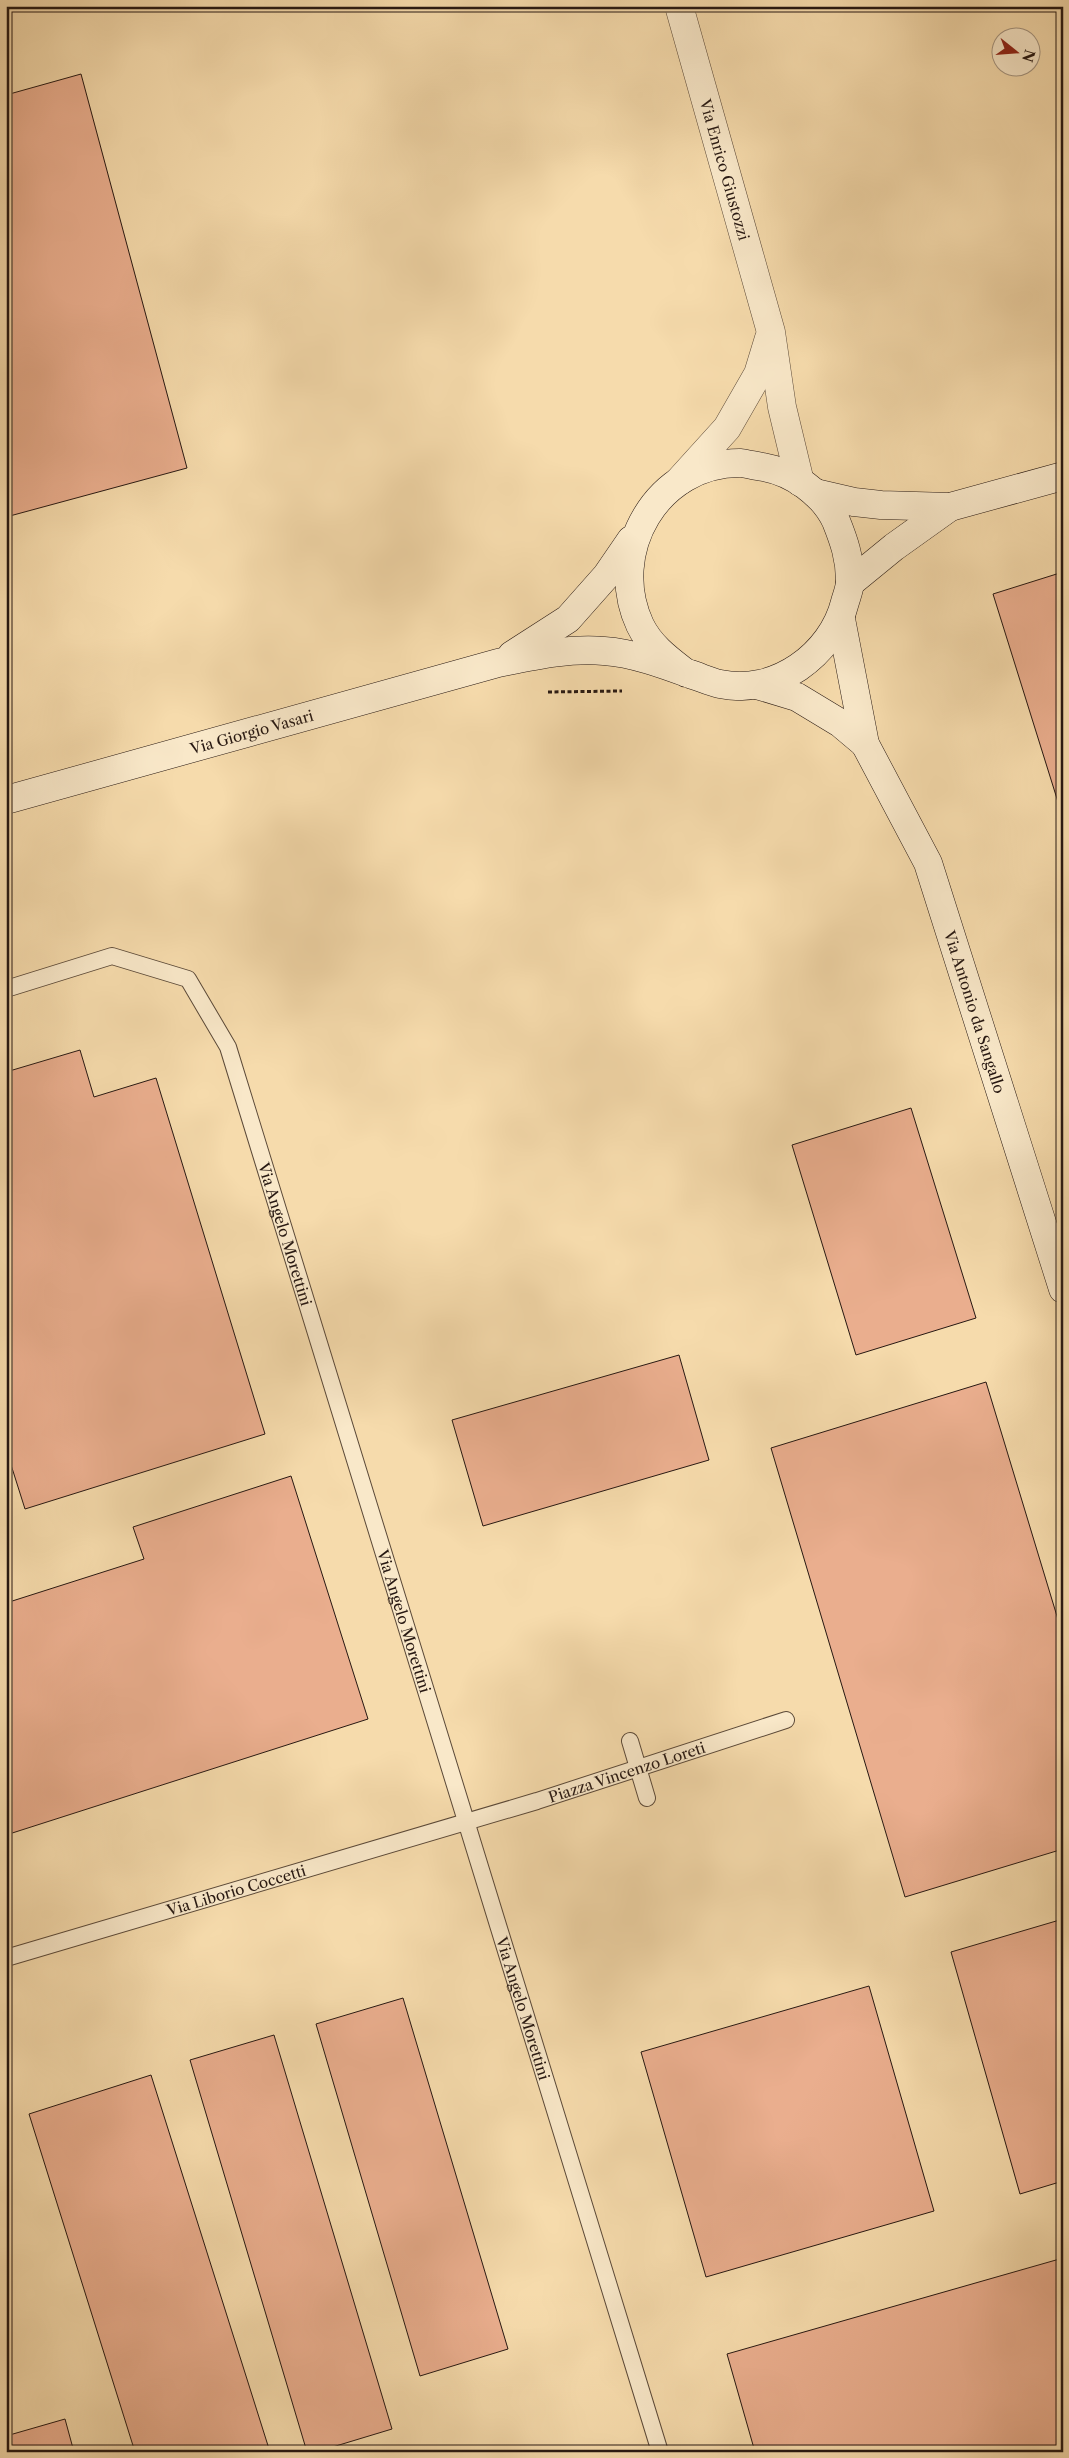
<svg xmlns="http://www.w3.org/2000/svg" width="1069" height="2458" viewBox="0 0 1069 2458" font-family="'Libre Caslon Text',serif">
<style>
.building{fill:#eaae8e;stroke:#271812}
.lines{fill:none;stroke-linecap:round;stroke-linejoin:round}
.lane-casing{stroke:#5b4938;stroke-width:18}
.street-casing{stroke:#5b4938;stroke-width:29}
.secondary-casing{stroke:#271812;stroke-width:29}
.path{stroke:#271812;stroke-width:3;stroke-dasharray:4 2.5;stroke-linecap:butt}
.lane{stroke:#f9e8c9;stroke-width:16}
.street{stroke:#f9e8c9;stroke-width:28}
.secondary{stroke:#f9e8c9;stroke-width:28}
.labels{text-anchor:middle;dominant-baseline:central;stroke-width:4;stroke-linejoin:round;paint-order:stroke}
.street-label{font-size:15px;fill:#271812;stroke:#f9e8c9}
</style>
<rect width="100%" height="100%" fill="#f6dbac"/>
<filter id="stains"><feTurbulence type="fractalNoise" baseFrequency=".004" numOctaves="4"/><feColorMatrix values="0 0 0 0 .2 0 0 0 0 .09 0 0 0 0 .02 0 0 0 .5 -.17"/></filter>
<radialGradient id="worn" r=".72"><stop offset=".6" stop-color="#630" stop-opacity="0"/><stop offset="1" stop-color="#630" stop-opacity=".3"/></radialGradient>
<g class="building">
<path d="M 81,74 L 187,468 L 6,517 L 6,95 Z"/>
<path d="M 1063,572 L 1063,818 L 993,594 Z"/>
<path d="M 80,1050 L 94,1097 L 156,1078 L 265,1434 L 25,1509 L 6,1449 L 6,1072 Z"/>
<path d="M 911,1108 L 976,1318 L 856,1355 L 792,1145 Z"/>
<path d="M 679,1355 L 709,1460 L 483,1526 L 452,1420 Z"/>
<path d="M 986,1382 L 1063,1636 L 1063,1849 L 905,1897 L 771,1448 Z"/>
<path d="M 291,1476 L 368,1719 L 6,1835 L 6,1603 L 144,1559 L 133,1527 Z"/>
<path d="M 1063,1919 L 1063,2181 L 1020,2194 L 951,1952 Z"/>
<path d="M 869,1986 L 934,2211 L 706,2277 L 641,2052 Z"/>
<path d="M 403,1998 L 508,2349 L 420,2376 L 316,2024 Z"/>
<path d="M 274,2035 L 392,2429 L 316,2452 L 307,2452 L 190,2060 Z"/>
<path d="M 151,2075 L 270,2452 L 135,2452 L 29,2114 Z"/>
<path d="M 1063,2258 L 1063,2452 L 755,2452 L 727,2354 Z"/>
<path d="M 65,2419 L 74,2452 L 6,2452 L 6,2436 Z"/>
</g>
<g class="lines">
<g class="lane-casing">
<g id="lane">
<path id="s1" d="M 6,989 L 112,956 L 188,979 L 228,1047 L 660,2452"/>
<path d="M 630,1741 L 647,1798"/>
<path id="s2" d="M 6,1958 L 537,1801 L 786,1720"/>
</g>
</g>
<g class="street-casing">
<g id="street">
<path id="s3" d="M 679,6 L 771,332 L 782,407 L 800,482"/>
<path d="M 679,481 L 727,428 L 758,374 L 769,338"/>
</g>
</g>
<g class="secondary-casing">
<g id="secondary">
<path d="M 815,493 L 854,502 L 881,505 L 950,507 L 1063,476"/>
<path d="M 850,583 L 894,547 L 950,507"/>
<path id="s4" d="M 841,619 L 865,744 L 928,863 L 1063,1289"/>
<path d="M 512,655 L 568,619 L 607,575 L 631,540"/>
<path d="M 757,685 L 797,697 L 840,723 L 865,744"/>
<path id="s5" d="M 6,800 L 498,663 C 533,656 568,648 604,651 C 633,653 663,664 690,674 C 700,677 710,682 720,684 C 775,696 832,655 845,602 C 847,595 850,588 850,581 C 850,558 844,541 836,521 C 823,493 792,472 763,467 C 756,466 748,464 741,463 C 657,462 606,552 640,625 C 650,646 668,659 686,673"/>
</g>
</g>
<path class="path" d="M 548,692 L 622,691"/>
<use href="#lane" class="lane"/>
<use href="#street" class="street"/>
<use href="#secondary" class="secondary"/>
</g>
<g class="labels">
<g class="street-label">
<text stroke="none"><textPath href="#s3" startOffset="170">Via Enrico Giustozzi</textPath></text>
<text stroke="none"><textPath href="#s5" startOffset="255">Via Giorgio Vasari</textPath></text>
<text stroke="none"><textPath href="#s4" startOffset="418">Via Antonio da Sangallo</textPath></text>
<text stroke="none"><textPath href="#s1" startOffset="465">Via Angelo Morettini</textPath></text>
<text stroke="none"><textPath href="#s1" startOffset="870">Via Angelo Morettini</textPath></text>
<text stroke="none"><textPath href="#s2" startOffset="648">Piazza Vincenzo Loreti</textPath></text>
<text stroke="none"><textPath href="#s2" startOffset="240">Via Liborio Coccetti</textPath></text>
<text stroke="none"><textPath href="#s1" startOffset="1275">Via Angelo Morettini</textPath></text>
</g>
</g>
<rect width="1069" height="2458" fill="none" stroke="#f6dbac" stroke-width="25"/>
<rect x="8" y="8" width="1054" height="2443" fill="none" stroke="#271812" stroke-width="2.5"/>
<rect x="12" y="12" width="1044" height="2433" fill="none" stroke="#271812"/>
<g transform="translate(1016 52) rotate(107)"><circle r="24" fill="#f9e8c9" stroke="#a59580"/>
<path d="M0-4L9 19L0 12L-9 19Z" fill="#8f2418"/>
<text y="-8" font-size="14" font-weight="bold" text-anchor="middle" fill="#271812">N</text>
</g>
<rect width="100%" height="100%" filter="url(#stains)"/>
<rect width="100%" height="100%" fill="url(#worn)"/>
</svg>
